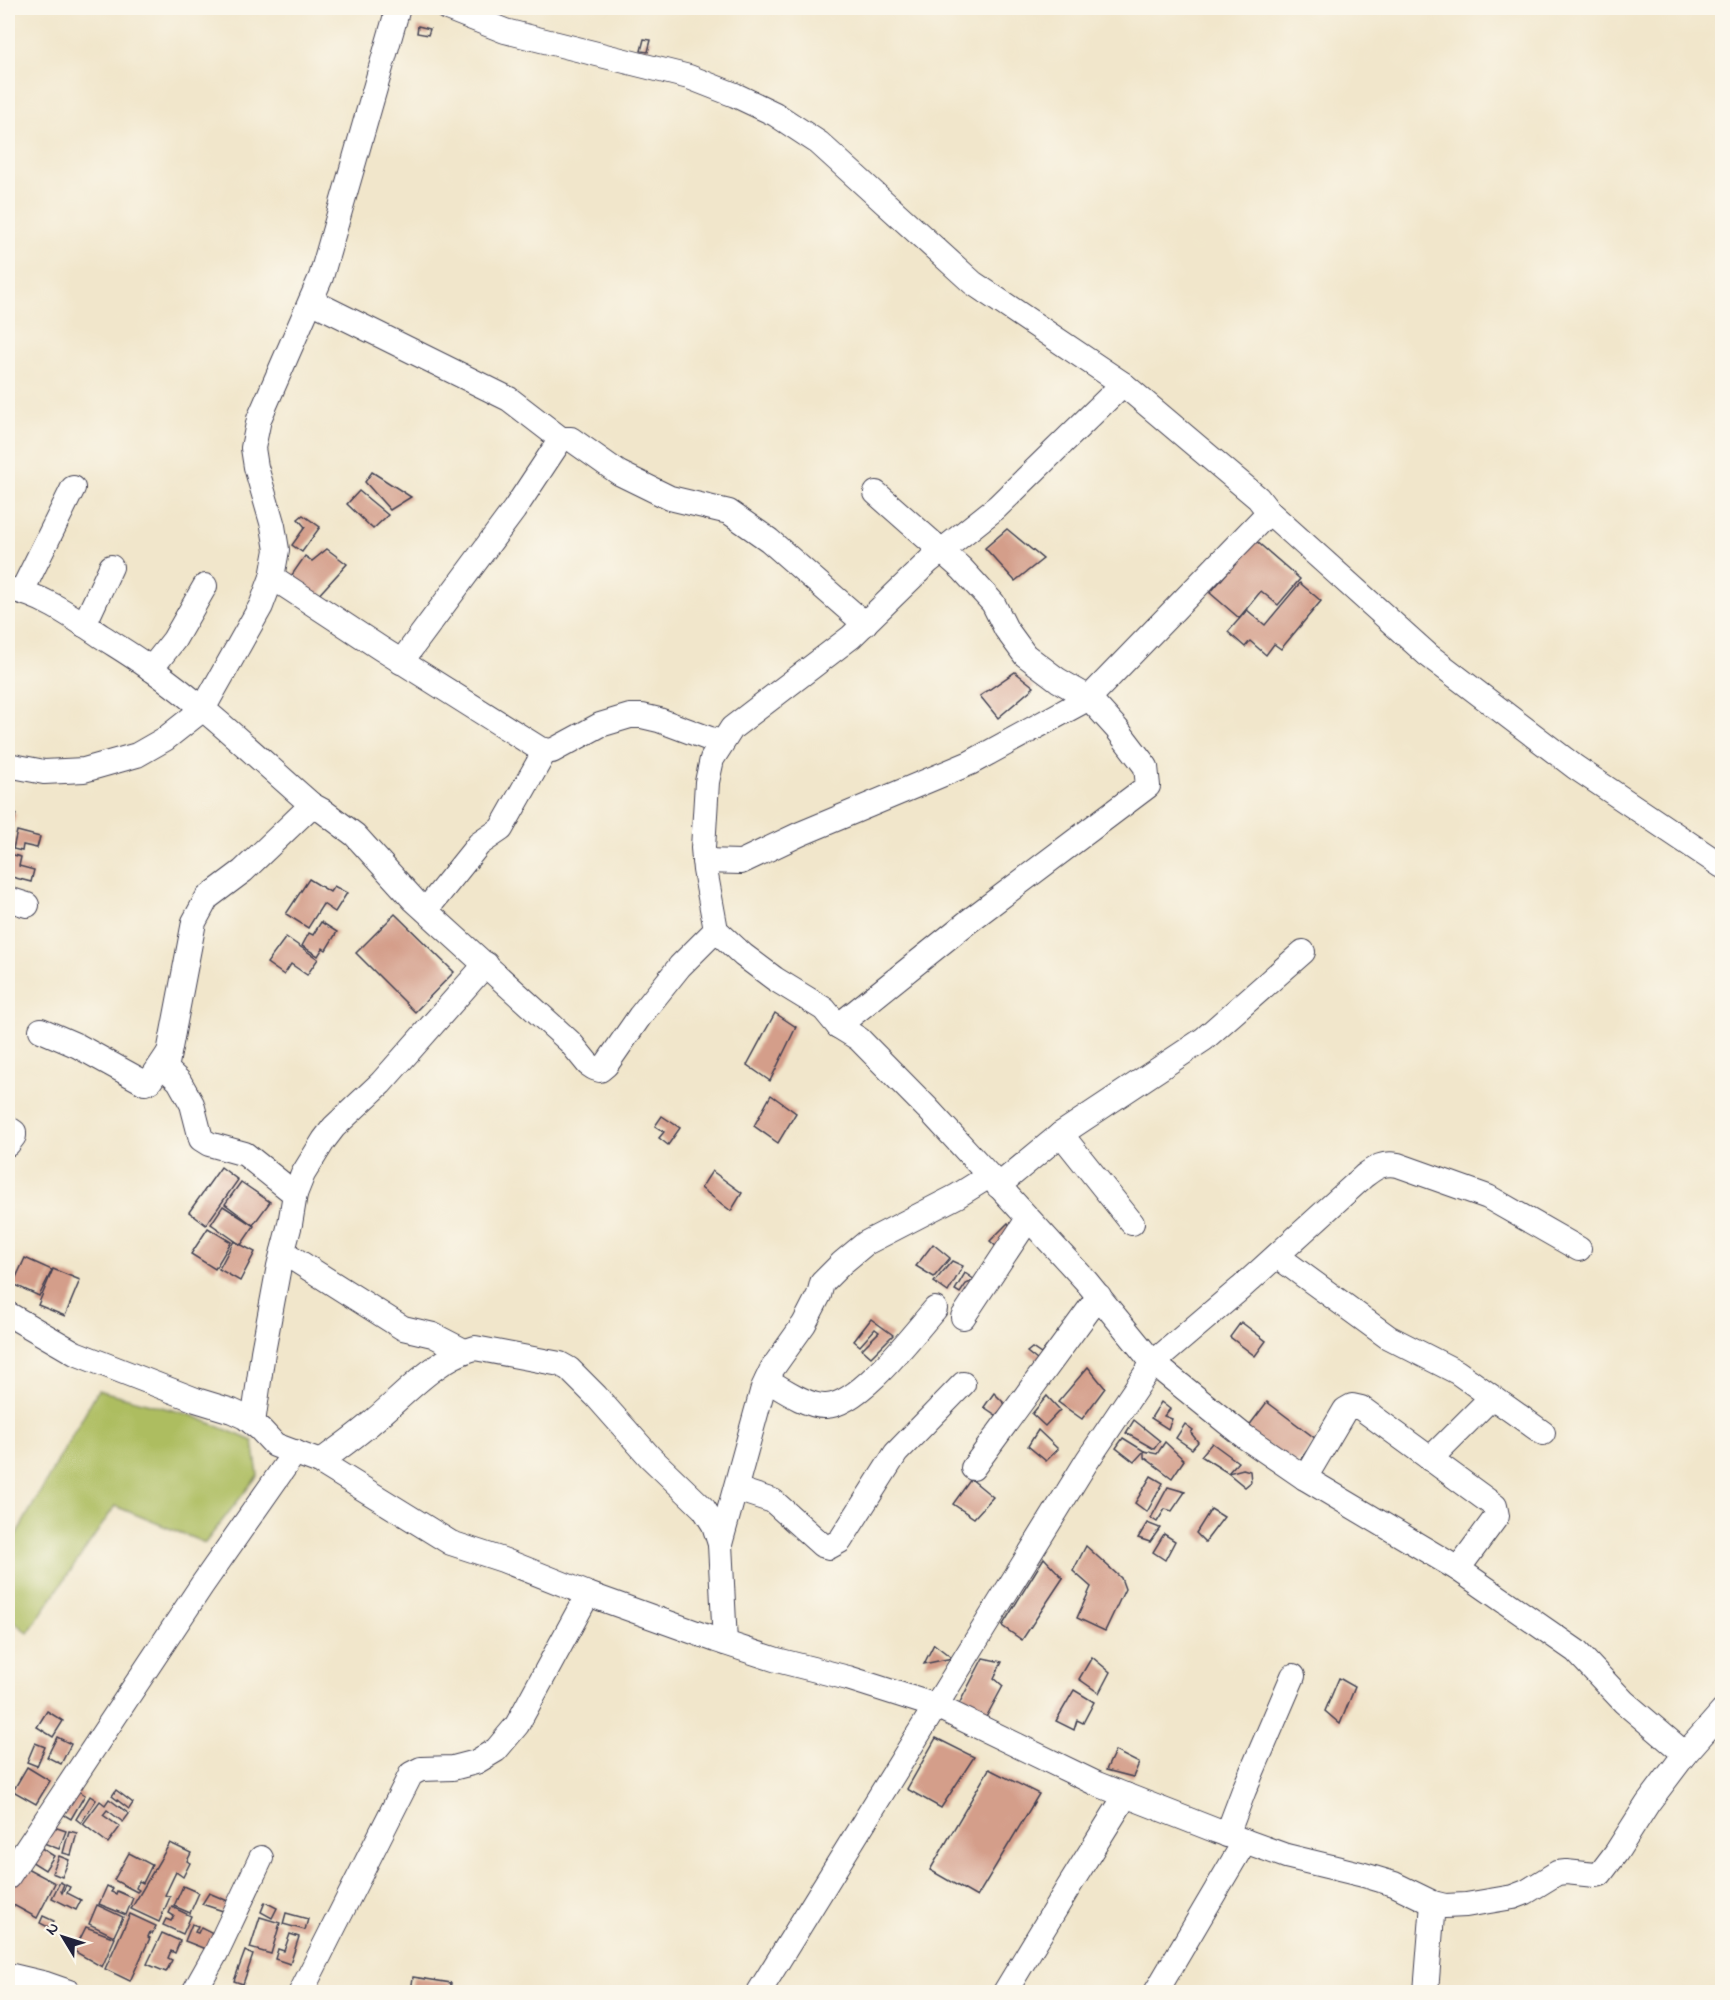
<svg xmlns="http://www.w3.org/2000/svg" width="1730" height="2000" viewBox="0 0 1730 2000" font-family="'Indie Flower',sans-serif">
<style>
.green{fill:#adbd60;stroke:#68704e;stroke-width:1.5}
.building{fill:#d49e8a}
.lines{fill:none;stroke-linecap:round;stroke-linejoin:round}
.minor-casing{stroke:#413f51;stroke-width:26}
.minor{stroke:#fff;stroke-width:24}
</style>
<rect width="100%" height="100%" fill="#fbf7ec"/>
<filter id="ink" filterUnits="userSpaceOnUse"><feTurbulence type="fractalNoise" baseFrequency=".0167" numOctaves="2"/><feDisplacementMap in="SourceGraphic" scale="12" xChannelSelector="R" yChannelSelector="G"/><feConvolveMatrix kernelMatrix="1 2 1 2 8 2 1 2 1" color-interpolation-filters="sRGB"/></filter>
<filter id="wash" filterUnits="userSpaceOnUse"><feTurbulence type="fractalNoise" baseFrequency=".008" numOctaves="4" result="noise"/><feDisplacementMap in="SourceGraphic" scale="24" xChannelSelector="R" yChannelSelector="G"/><feGaussianBlur stdDeviation="1.35" result="paint"/><feColorMatrix in="noise" values="0 0 0 0 0 0 0 0 0 0 0 0 0 0 0 0 0 1.4 0 .05"/><feComposite in="paint" operator="in"/></filter>
<g filter="url(#wash)">
<rect width="100%" height="100%" fill="#f1e6cb"/>
<path class="green" d="M 98,1390 L 191,1415 L 253,1441 L 258,1475 L 205,1543 L 115,1506 L 28,1633 L 8,1617 L 8,1549 Z"/>
<g id="blocks">
<g class="building">
<path d="M 418,26 L 430,29 L 428,35 L 417,33 Z"/>
<path d="M 644,39 L 651,40 L 648,52 L 641,51 Z"/>
<path d="M 372,472 L 411,497 L 390,510 L 365,482 Z"/>
<path d="M 359,491 L 388,515 L 373,529 L 347,504 Z"/>
<path d="M 303,515 L 320,527 L 302,552 L 292,545 L 305,527 L 298,519 Z"/>
<path d="M 1007,529 L 1043,559 L 1015,581 L 985,548 Z"/>
<path d="M 1255,540 L 1300,579 L 1278,605 L 1261,591 L 1239,618 L 1210,593 Z"/>
<path d="M 327,549 L 347,564 L 315,599 L 289,579 L 305,556 L 312,561 Z"/>
<path d="M 1300,583 L 1321,601 L 1281,649 L 1274,644 L 1266,655 L 1250,641 L 1245,647 L 1228,632 L 1247,610 L 1265,625 Z"/>
<path d="M 1015,672 L 1034,687 L 998,718 L 980,696 Z"/>
<path d="M 8,812 L 16,814 L 8,842 Z"/>
<path d="M 17,831 L 40,837 L 37,848 L 23,845 L 22,851 L 13,849 Z"/>
<path d="M 10,854 L 21,857 L 19,866 L 34,870 L 31,882 L 8,876 L 8,864 Z"/>
<path d="M 309,879 L 330,892 L 334,886 L 347,893 L 335,912 L 323,904 L 308,928 L 286,914 Z"/>
<path d="M 395,914 L 454,972 L 415,1012 L 356,953 Z"/>
<path d="M 321,922 L 337,932 L 326,950 L 323,948 L 318,956 L 302,946 L 309,933 L 313,935 Z"/>
<path d="M 286,937 L 318,959 L 307,975 L 291,964 L 284,975 L 267,963 Z"/>
<path d="M 775,1013 L 796,1027 L 770,1081 L 747,1065 Z"/>
<path d="M 771,1095 L 796,1113 L 778,1143 L 754,1126 Z"/>
<path d="M 662,1116 L 680,1128 L 668,1145 L 659,1138 L 664,1132 L 655,1126 Z"/>
<path d="M 221,1167 L 238,1180 L 206,1225 L 189,1212 Z"/>
<path d="M 712,1171 L 742,1193 L 731,1211 L 701,1188 Z"/>
<path d="M 241,1182 L 270,1202 L 253,1225 L 225,1204 Z"/>
<path d="M 223,1206 L 254,1226 L 241,1245 L 211,1224 Z"/>
<path d="M 1008,1223 L 1014,1232 L 1000,1250 L 990,1241 Z"/>
<path d="M 208,1228 L 231,1242 L 215,1269 L 191,1254 Z"/>
<path d="M 234,1241 L 255,1252 L 240,1281 L 219,1269 Z"/>
<path d="M 933,1244 L 950,1258 L 934,1277 L 916,1266 Z"/>
<path d="M 25,1258 L 52,1270 L 39,1296 L 13,1284 Z"/>
<path d="M 952,1261 L 963,1266 L 948,1292 L 934,1282 Z"/>
<path d="M 53,1269 L 80,1280 L 65,1316 L 38,1305 Z"/>
<path d="M 965,1273 L 975,1280 L 966,1284 L 960,1293 L 955,1290 Z"/>
<path d="M 871,1319 L 893,1335 L 871,1357 L 862,1349 L 879,1332 L 875,1329 L 860,1346 L 854,1341 Z"/>
<path d="M 1241,1322 L 1266,1341 L 1255,1356 L 1230,1337 Z"/>
<path d="M 1046,1347 L 1052,1352 L 1042,1364 L 1027,1352 L 1032,1348 L 1041,1354 Z"/>
<path d="M 1088,1367 L 1105,1388 L 1082,1419 L 1058,1402 Z"/>
<path d="M 994,1393 L 1006,1405 L 996,1415 L 984,1407 Z"/>
<path d="M 1047,1396 L 1060,1410 L 1045,1426 L 1032,1414 Z"/>
<path d="M 1161,1402 L 1170,1409 L 1164,1416 L 1172,1419 L 1168,1429 L 1151,1418 Z"/>
<path d="M 1267,1402 L 1316,1439 L 1297,1464 L 1245,1431 Z"/>
<path d="M 1134,1420 L 1160,1441 L 1154,1449 L 1126,1433 Z"/>
<path d="M 1185,1424 L 1193,1430 L 1191,1433 L 1198,1442 L 1192,1449 L 1176,1438 Z"/>
<path d="M 1038,1430 L 1058,1449 L 1046,1461 L 1028,1446 Z"/>
<path d="M 1123,1438 L 1144,1451 L 1134,1462 L 1116,1448 Z"/>
<path d="M 1165,1442 L 1184,1460 L 1172,1478 L 1144,1457 L 1144,1451 L 1157,1454 Z"/>
<path d="M 1212,1443 L 1238,1462 L 1228,1473 L 1201,1456 Z"/>
<path d="M 1243,1469 L 1250,1471 L 1251,1482 L 1245,1487 L 1228,1473 Z"/>
<path d="M 1151,1476 L 1163,1483 L 1147,1512 L 1135,1503 Z"/>
<path d="M 971,1479 L 993,1497 L 974,1518 L 953,1504 Z"/>
<path d="M 1168,1487 L 1185,1492 L 1172,1511 L 1165,1509 L 1157,1522 L 1151,1518 Z"/>
<path d="M 1211,1509 L 1224,1517 L 1205,1542 L 1196,1533 Z"/>
<path d="M 1147,1523 L 1160,1528 L 1150,1542 L 1138,1538 Z"/>
<path d="M 1164,1534 L 1175,1541 L 1165,1560 L 1153,1552 Z"/>
<path d="M 1086,1546 L 1121,1578 L 1125,1589 L 1105,1631 L 1077,1618 L 1091,1587 L 1073,1571 Z"/>
<path d="M 1044,1558 L 1063,1578 L 1022,1640 L 1002,1626 Z"/>
<path d="M 934,1644 L 952,1658 L 924,1664 Z"/>
<path d="M 1092,1657 L 1110,1672 L 1099,1693 L 1079,1679 Z"/>
<path d="M 983,1658 L 1002,1662 L 994,1678 L 1003,1686 L 984,1721 L 958,1706 Z"/>
<path d="M 1339,1678 L 1355,1687 L 1340,1724 L 1325,1711 Z"/>
<path d="M 1074,1690 L 1094,1702 L 1083,1723 L 1077,1720 L 1074,1730 L 1056,1721 Z"/>
<path d="M 47,1711 L 63,1721 L 53,1737 L 37,1727 Z"/>
<path d="M 57,1737 L 71,1744 L 61,1764 L 47,1757 Z"/>
<path d="M 936,1738 L 974,1757 L 941,1808 L 907,1789 Z"/>
<path d="M 35,1743 L 45,1747 L 37,1766 L 27,1762 Z"/>
<path d="M 1115,1751 L 1139,1763 L 1133,1777 L 1106,1770 Z"/>
<path d="M 27,1767 L 50,1781 L 36,1804 L 13,1791 Z"/>
<path d="M 989,1769 L 1039,1794 L 977,1897 L 930,1870 Z"/>
<path d="M 71,1786 L 85,1795 L 71,1819 L 56,1810 Z"/>
<path d="M 116,1790 L 133,1803 L 129,1809 L 112,1796 Z"/>
<path d="M 90,1796 L 96,1800 L 81,1823 L 76,1819 Z"/>
<path d="M 109,1799 L 129,1814 L 123,1822 L 107,1810 L 103,1815 L 120,1827 L 108,1843 L 83,1824 L 100,1801 L 105,1805 Z"/>
<path d="M 48,1825 L 66,1831 L 59,1849 L 36,1840 Z"/>
<path d="M 69,1831 L 77,1833 L 71,1855 L 63,1853 Z"/>
<path d="M 170,1843 L 191,1853 L 187,1861 L 190,1863 L 183,1877 L 176,1872 L 165,1895 L 170,1897 L 159,1922 L 131,1909 Z"/>
<path d="M 35,1844 L 54,1856 L 45,1870 L 26,1858 Z"/>
<path d="M 129,1853 L 152,1865 L 143,1883 L 139,1881 L 136,1888 L 139,1890 L 137,1892 L 114,1880 Z"/>
<path d="M 59,1856 L 69,1860 L 62,1877 L 52,1873 Z"/>
<path d="M 23,1866 L 55,1883 L 37,1918 L 8,1902 L 8,1894 Z"/>
<path d="M 60,1882 L 64,1884 L 61,1891 L 62,1893 L 66,1885 L 70,1887 L 67,1893 L 81,1900 L 76,1910 L 52,1898 Z"/>
<path d="M 107,1886 L 113,1889 L 111,1892 L 116,1894 L 117,1891 L 133,1898 L 126,1915 L 99,1904 Z"/>
<path d="M 183,1886 L 199,1893 L 190,1913 L 174,1906 Z"/>
<path d="M 209,1893 L 230,1902 L 226,1912 L 202,1904 Z"/>
<path d="M 265,1902 L 277,1908 L 272,1918 L 261,1912 Z"/>
<path d="M 97,1905 L 123,1917 L 114,1936 L 89,1924 Z"/>
<path d="M 172,1907 L 191,1916 L 183,1934 L 163,1925 L 166,1919 L 171,1921 L 174,1916 L 169,1913 Z"/>
<path d="M 286,1913 L 308,1919 L 305,1930 L 283,1924 Z"/>
<path d="M 130,1914 L 156,1926 L 152,1934 L 150,1932 L 148,1937 L 150,1938 L 130,1981 L 105,1969 Z"/>
<path d="M 43,1916 L 54,1921 L 50,1928 L 40,1923 Z"/>
<path d="M 260,1917 L 280,1923 L 271,1954 L 250,1948 Z"/>
<path d="M 192,1924 L 198,1926 L 195,1932 L 198,1933 L 201,1927 L 215,1934 L 208,1950 L 185,1941 Z"/>
<path d="M 86,1927 L 115,1938 L 102,1967 L 74,1951 Z"/>
<path d="M 162,1933 L 180,1941 L 175,1953 L 171,1951 L 168,1958 L 172,1960 L 166,1972 L 147,1964 Z"/>
<path d="M 290,1934 L 299,1937 L 290,1964 L 275,1959 L 278,1949 L 284,1951 Z"/>
<path d="M 245,1951 L 253,1955 L 243,1984 L 234,1981 Z"/>
<path d="M 413,1977 L 451,1983 L 450,1992 L 411,1992 Z"/>
</g>
</g>
</g>
<g filter="url(#ink)">
<use href="#blocks" fill-opacity="0" stroke="#413f51" stroke-width="1.5"/>
<g class="lines">
<g class="minor-casing">
<g id="minor">
<path d="M 447,8 L 505,31 L 689,77 L 735,95 L 775,114 L 819,143 L 973,283 L 1123,384 L 1258,498 L 1269,512 L 1428,655 L 1575,767 L 1722,866"/>
<path d="M 311,301 L 509,399 L 561,439 L 571,439 L 619,473 L 670,498 L 729,512 L 769,540 L 865,624"/>
<path d="M 1123,384 L 997,507 L 929,561 L 851,637 L 732,728 L 712,759 L 707,782 L 703,848 L 705,870 L 716,930 L 743,955 L 775,979 L 824,1009 L 838,1026 L 859,1039 L 928,1109 L 1086,1281 L 1153,1363 L 1245,1437 L 1305,1478 L 1458,1569 L 1576,1651 L 1624,1702 L 1685,1754"/>
<path d="M 272,577 L 380,648 L 540,749 L 552,751 L 600,725 L 630,716 L 642,716 L 659,720 L 710,739 L 722,742"/>
<path d="M 8,589 C 41,594 73,617 101,636 C 118,647 135,657 151,669 C 208,709 259,759 312,805 L 323,811 L 355,835 L 414,900 L 570,1042 L 588,1064 L 594,1068 L 600,1070 L 606,1065 L 640,1016 L 680,966 L 716,930"/>
<path d="M 22,591 L 73,488"/>
<path d="M 84,625 L 111,567"/>
<path d="M 401,662 L 514,510 L 561,439"/>
<path d="M 151,669 L 174,640 L 205,586"/>
<path d="M 8,765 L 44,772 L 84,770 L 137,755 L 165,739 L 203,709 L 261,606 L 272,577 L 277,550 L 273,526 L 256,467 L 253,448 L 259,419 L 321,277 L 398,8"/>
<path d="M 704,861 L 741,862 L 800,834 L 970,763 L 1089,698 L 1269,512"/>
<path d="M 8,899 L 27,905"/>
<path d="M 426,910 L 479,844 L 501,829 L 545,751"/>
<path d="M 838,1026 L 969,921 L 1148,786 L 1146,767 L 1117,729 L 1089,698 L 1058,680 L 1025,655 L 1006,629 L 993,603 L 962,569 L 876,493"/>
<path d="M 41,1030 L 78,1046 L 145,1083 L 150,1081 L 168,1054"/>
<path d="M 8,1128 L 14,1132 L 14,1136 L 8,1144"/>
<path d="M 1061,1134 L 1132,1223"/>
<path d="M 998,1186 L 1061,1134 L 1204,1039 L 1303,952"/>
<path d="M 295,1194 L 245,1154 L 209,1144 L 201,1139 L 192,1104 L 179,1081 L 166,1069 L 194,922 L 207,898 L 243,871 L 312,805"/>
<path d="M 283,1252 L 403,1328 L 433,1335 L 464,1351"/>
<path d="M 1277,1256 L 1388,1337 L 1457,1372 L 1543,1433"/>
<path d="M 8,1314 L 75,1353 L 196,1400 L 232,1411 L 245,1417 L 260,1429 L 275,1445 L 320,1462 L 451,1543 L 503,1560 L 588,1594 L 716,1640 L 777,1660 L 848,1678 L 936,1706 L 1097,1784 L 1217,1831 L 1286,1856 L 1364,1875 L 1394,1884 L 1433,1903 L 1445,1906 L 1466,1905 L 1513,1897 L 1526,1892 L 1557,1873 L 1566,1872 L 1595,1875 L 1600,1874 L 1616,1853 L 1648,1803 L 1685,1754 L 1722,1712"/>
<path d="M 963,1317 L 1028,1219"/>
<path d="M 767,1380 C 782,1389 808,1407 826,1406 C 860,1405 913,1334 935,1309"/>
<path d="M 253,1423 L 263,1352 L 279,1266 L 290,1224 L 295,1194 L 303,1174 L 324,1140 L 334,1127 L 381,1083 L 486,964"/>
<path d="M 1430,1459 L 1492,1397"/>
<path d="M 320,1462 C 337,1449 355,1437 371,1423 C 403,1397 434,1359 475,1348 L 560,1364 L 569,1369 L 596,1396 L 650,1457 L 704,1509 L 714,1525 L 720,1544 L 725,1643"/>
<path d="M 973,1468 L 1099,1296"/>
<path d="M 1305,1478 L 1345,1410 L 1352,1406 L 1361,1408 L 1495,1506 L 1497,1516 L 1458,1569"/>
<path d="M 736,1489 L 773,1501 L 822,1545 L 829,1547 L 840,1541 L 896,1453 L 963,1384"/>
<path d="M 720,1544 L 763,1388 L 772,1369 L 804,1324 L 819,1295 L 822,1283 L 842,1263 L 866,1243 L 957,1196 L 989,1176"/>
<path d="M 1227,1835 L 1244,1790 L 1293,1676"/>
<path d="M 8,1877 L 202,1585 L 295,1452"/>
<path d="M 8,1975 L 46,1984 L 69,1992"/>
<path d="M 194,1992 L 216,1953 L 261,1858"/>
<path d="M 301,1992 L 411,1774 L 421,1769 L 453,1768 L 476,1762 L 496,1750 L 517,1725 L 588,1594"/>
<path d="M 759,1992 L 1087,1461 L 1153,1363 L 1241,1288 L 1364,1176 C 1376,1167 1383,1162 1398,1165 L 1488,1197 L 1579,1249"/>
<path d="M 1005,1992 L 1068,1888 L 1126,1795"/>
<path d="M 1156,1992 L 1245,1841"/>
<path d="M 1426,1992 L 1433,1903"/>
</g>
</g>
<use href="#minor" class="minor"/>
</g>
</g>
<rect width="1730" height="2000" fill="none" stroke="#fbf7ec" stroke-width="30"/>
<g transform="translate(63 1937) rotate(308)" stroke="#fbf7ec" stroke-width="4.5" paint-order="stroke">
<path d="M0-4.5L10 22L0 15L-10 22Z" fill="#22223b"/>
<text y="-9" font-size="16" font-weight="bold" text-anchor="middle" fill="#22223b">N</text>
</g>
</svg>
